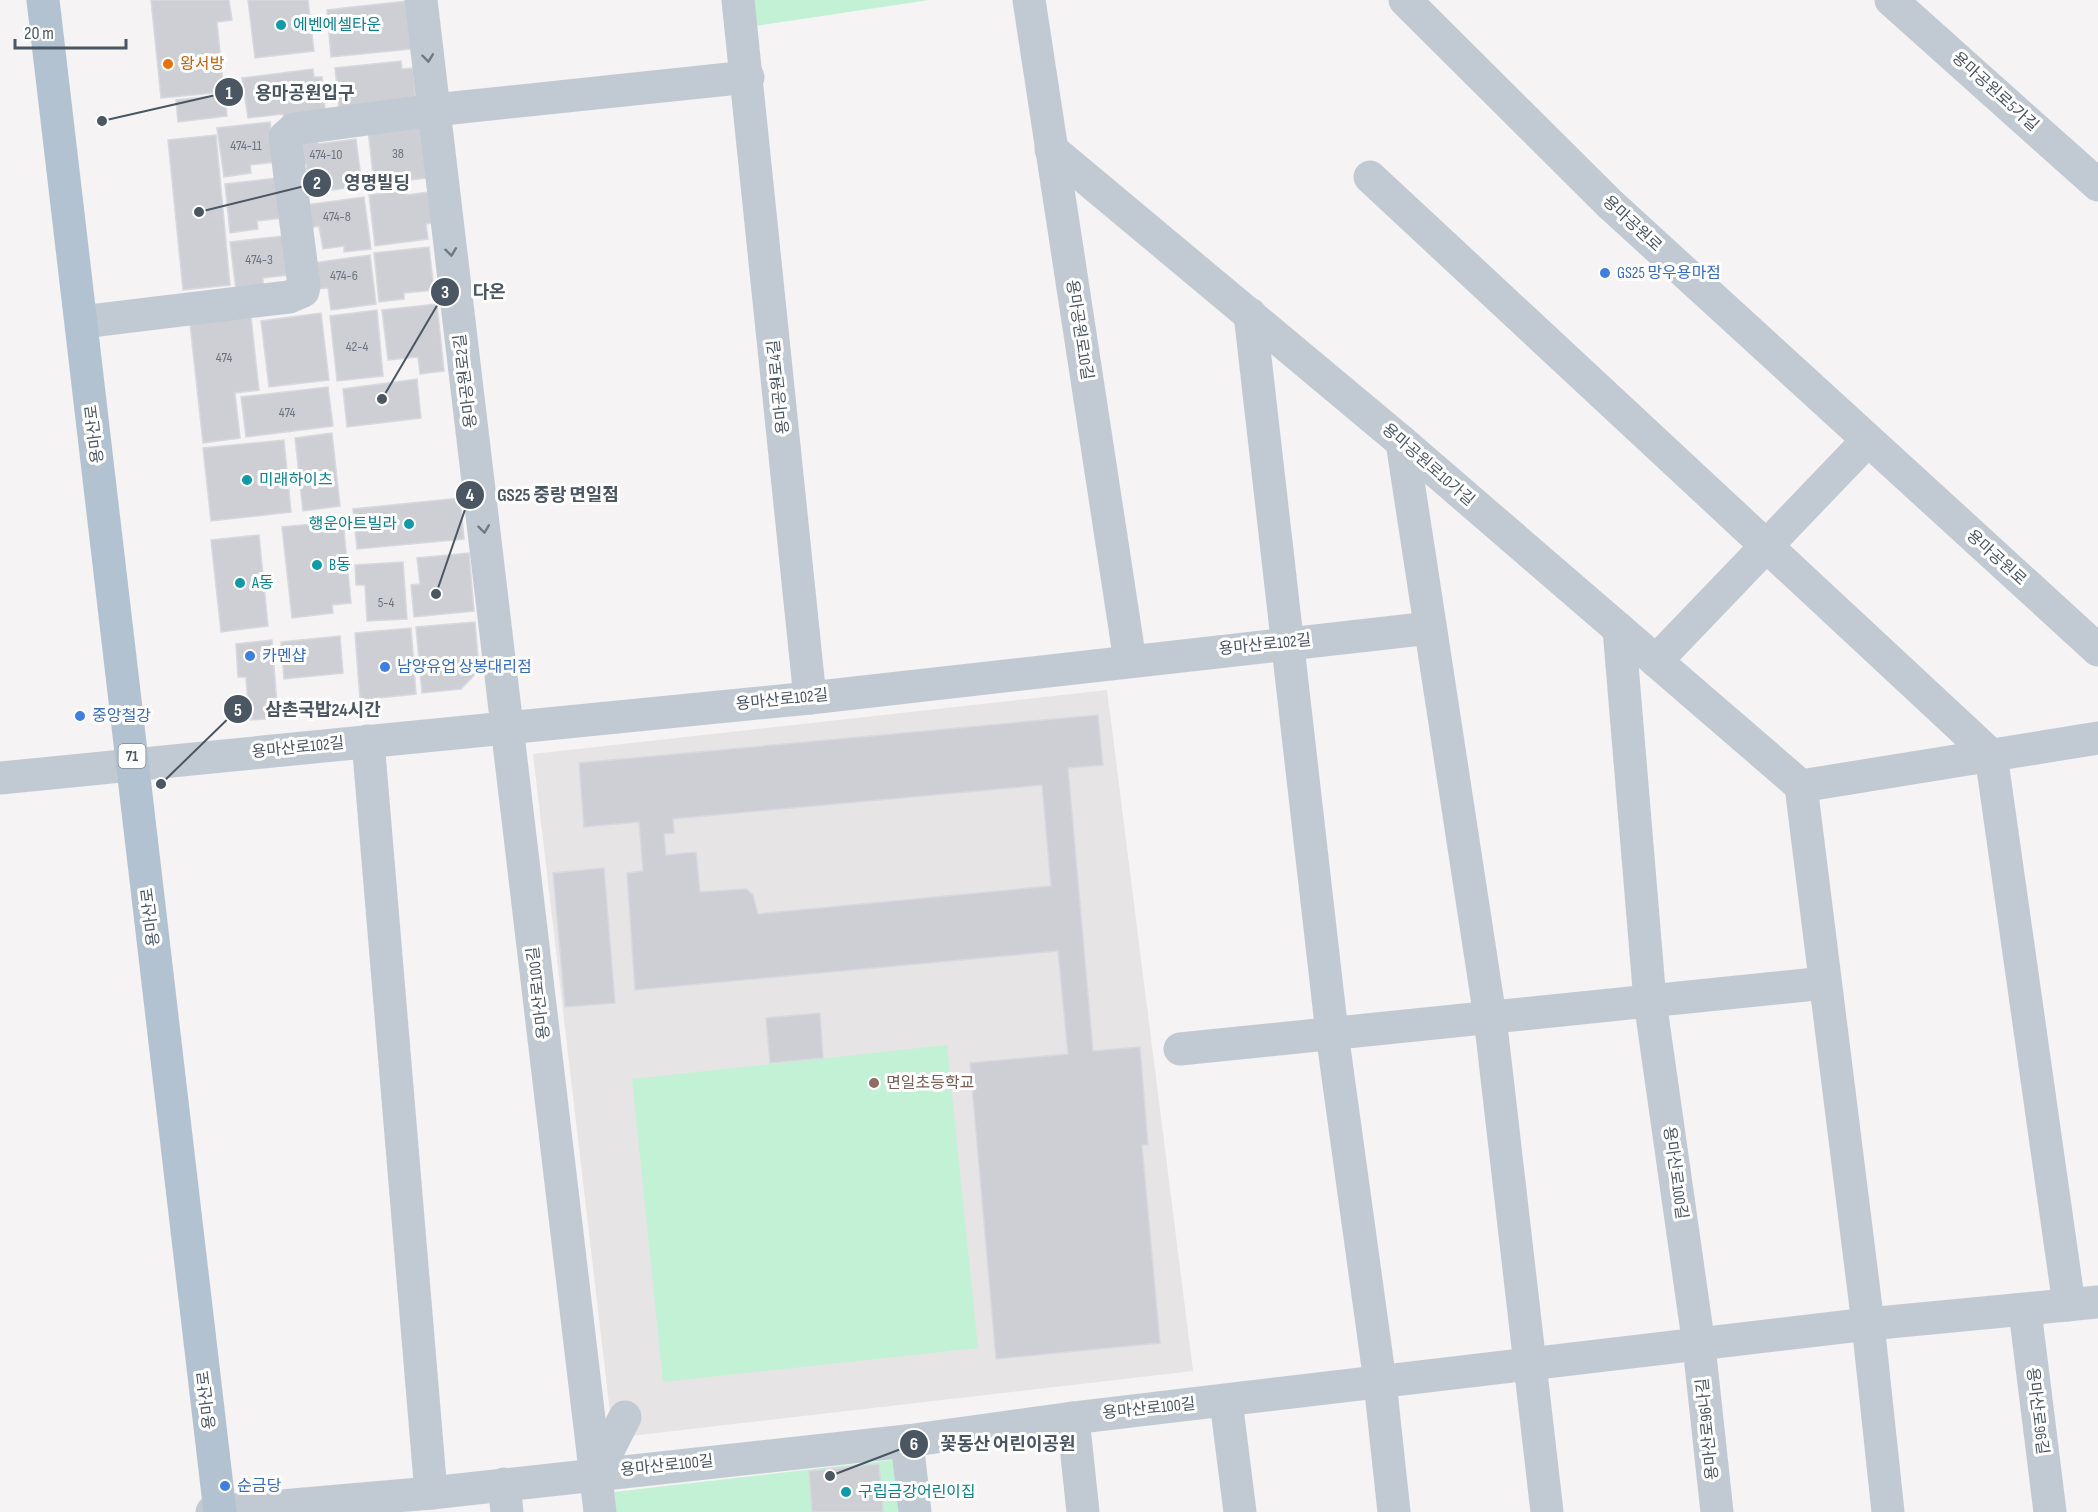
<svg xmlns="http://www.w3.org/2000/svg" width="2098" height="1512" viewBox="0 0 2098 1512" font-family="'Sofia Sans Condensed','Noto Sans KR',sans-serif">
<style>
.education{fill:#e6e4e5}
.green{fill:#c3f1d5}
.building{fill:#cdcfd5;stroke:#d7d9de;stroke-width:1.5;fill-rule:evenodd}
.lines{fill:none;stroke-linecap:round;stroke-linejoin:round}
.minor{stroke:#c1cad2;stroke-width:33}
.major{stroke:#b3c2d1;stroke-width:33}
.oneway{stroke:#6e7983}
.culture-dot{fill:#0f9aa8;stroke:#fff;stroke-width:2}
.food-dot{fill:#e8710a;stroke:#fff;stroke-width:2}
.shop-dot{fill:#3f7fe0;stroke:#fff;stroke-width:2}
.education-dot{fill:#8d6e63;stroke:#fff;stroke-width:2}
.labels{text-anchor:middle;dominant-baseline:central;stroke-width:6;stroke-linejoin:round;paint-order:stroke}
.number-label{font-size:14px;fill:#6b747e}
.shield{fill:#fff;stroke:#808990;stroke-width:1.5}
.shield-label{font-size:15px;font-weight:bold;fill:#4a5661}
.culture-label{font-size:16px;fill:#0d838f;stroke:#fff;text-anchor:start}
.food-label{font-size:16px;fill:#c56008;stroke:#fff;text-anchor:start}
.street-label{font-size:16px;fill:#4a5661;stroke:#fff}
.shop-label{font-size:16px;fill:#366cbe;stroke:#fff;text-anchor:start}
.education-label{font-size:16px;fill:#785e54;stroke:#fff;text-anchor:start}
.leader{fill:none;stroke:#4a5661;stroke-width:2}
.callout-dot{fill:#4a5661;stroke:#fff;stroke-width:2}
.mark-label{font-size:18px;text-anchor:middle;font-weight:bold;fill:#fff}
.callout-label{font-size:18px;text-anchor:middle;font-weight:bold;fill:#4a5661;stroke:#fff;stroke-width:6;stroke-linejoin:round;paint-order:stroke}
</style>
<rect width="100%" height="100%" fill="#f5f3f3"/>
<path class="education" d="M 1107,690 L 1193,1371 L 613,1438 L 533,754 Z"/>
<g class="green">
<path d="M 740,0 L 929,0 L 742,28 Z"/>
<path d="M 947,1045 L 978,1348 L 663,1382 L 632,1079 Z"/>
<path d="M 900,1459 L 906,1512 L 616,1512 L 614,1492 Z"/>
</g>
<g class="building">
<path d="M 151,0 L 229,0 L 232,20 L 217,22 L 224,92 L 161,98 Z"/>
<path d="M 248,0 L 308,0 L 314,51 L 255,58 Z"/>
<path d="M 406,1 L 411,49 L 331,57 L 327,10 Z"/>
<path d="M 401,61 L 402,69 L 413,68 L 416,102 L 340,119 L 335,68 Z"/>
<path d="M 313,69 L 314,77 L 322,77 L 325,109 L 285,125 L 283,114 L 248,118 L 242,78 Z"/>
<path d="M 225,95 L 227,116 L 178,122 L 176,100 Z"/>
<path d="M 270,122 L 275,162 L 250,165 L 251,173 L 224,177 L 217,128 Z"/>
<path d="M 421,123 L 427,178 L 374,184 L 368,129 Z"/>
<path d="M 316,134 L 318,144 L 356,139 L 362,186 L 309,193 L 306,164 L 295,165 L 292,137 Z"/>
<path d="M 216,135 L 230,285 L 183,290 L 168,140 Z"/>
<path d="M 277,178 L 282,218 L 257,221 L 258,229 L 230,233 L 225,184 Z"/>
<path d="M 406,190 L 407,195 L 428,192 L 432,223 L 426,224 L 428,239 L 375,246 L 369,195 Z"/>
<path d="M 364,197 L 371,249 L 344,252 L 344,246 L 323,249 L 319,226 L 309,228 L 306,205 Z"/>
<path d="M 283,236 L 288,275 L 263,278 L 263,287 L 236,290 L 230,242 Z"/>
<path d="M 429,247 L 434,290 L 404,293 L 404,299 L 379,302 L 374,253 Z"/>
<path d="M 370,255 L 376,304 L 331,310 L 328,288 L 317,289 L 313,263 Z"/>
<path d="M 437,304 L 444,371 L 420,374 L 418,357 L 388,360 L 382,310 Z"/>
<path d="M 377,310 L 383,376 L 337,381 L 330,316 Z"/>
<path d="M 321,313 L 329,380 L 269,387 L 261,321 Z"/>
<path d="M 251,317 L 259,390 L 235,393 L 240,438 L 203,443 L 190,324 Z"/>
<path d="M 417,379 L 421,418 L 347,427 L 343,389 Z"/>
<path d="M 328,387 L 333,426 L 246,437 L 241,397 Z"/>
<path d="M 332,433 L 340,506 L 303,511 L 295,438 Z"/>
<path d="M 284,440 L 291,512 L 211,521 L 203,448 Z"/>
<path d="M 460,498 L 464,539 L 357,549 L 353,509 Z"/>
<path d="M 343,521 L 351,603 L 332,605 L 333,613 L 292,618 L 282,527 Z"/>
<path d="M 259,535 L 268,626 L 221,632 L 211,540 Z"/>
<path d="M 469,553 L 474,611 L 414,617 L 411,585 L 420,584 L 417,558 Z"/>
<path d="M 403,562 L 407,619 L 367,621 L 365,585 L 356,585 L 355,565 Z"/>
<path d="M 475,622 L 479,670 L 461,689 L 422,693 L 416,627 Z"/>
<path d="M 411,628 L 416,694 L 360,700 L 355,633 Z"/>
<path d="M 340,636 L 343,673 L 284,679 L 281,642 Z"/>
<path d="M 272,640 L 278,718 L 249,720 L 246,677 L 238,677 L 236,644 Z"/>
<path d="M 1098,715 L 1103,765 L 1068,768 L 1093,1051 L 1140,1047 L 1148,1145 L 1142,1145 L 1160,1343 L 996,1359 L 970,1063 L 1068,1054 L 1058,951 L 635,990 L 627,873 L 643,871 L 639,822 L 584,827 L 579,763 ZM 1042,785 L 1051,886 L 758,914 L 753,895 L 746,889 L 700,892 L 696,852 L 666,855 L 664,834 L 674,833 L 673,819 Z"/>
<path d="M 604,868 L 615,1003 L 565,1007 L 553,873 Z"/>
<path d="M 820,1013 L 823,1058 L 770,1063 L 766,1018 Z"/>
<path d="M 879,1464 L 883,1512 L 812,1512 L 809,1471 Z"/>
</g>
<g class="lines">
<g class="minor">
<path d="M 421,0 L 600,1512"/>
<path d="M 738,0 L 810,698"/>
<path d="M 1029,0 L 1130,661"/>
<path d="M 1405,0 L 1610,204 L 2098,650"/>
<path d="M 1891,0 L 2098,185"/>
<path d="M 1051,149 L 1402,442 L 1801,786"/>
<path d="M 1370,177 L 1991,755 L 2069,1305"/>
<path d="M 1250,314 L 1332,1033 L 1380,1382 L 1394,1512"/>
<path d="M 82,322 L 289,297 L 303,291 L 304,286 L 285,137 L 294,129 L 434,110 L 748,77"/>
<path d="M 1402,442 L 1490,1017 L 1547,1512"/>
<path d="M 1619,629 L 1650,1001 L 1699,1346 L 1717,1512"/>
<path d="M 1656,661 L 1867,441"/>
<path d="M 368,741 L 431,1493"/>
<path d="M 0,778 L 810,698 L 1430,628"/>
<path d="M 1801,786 L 1868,1324 L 1888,1512"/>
<path d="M 1801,786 L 2098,738"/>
<path d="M 1180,1049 L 1825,983"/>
<path d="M 2025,1311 L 2050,1512"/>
<path d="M 1226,1401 L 1240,1512"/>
<path d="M 1073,1418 L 1083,1512"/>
<path d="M 907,1441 L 915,1512"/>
<path d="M 596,1474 L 625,1417"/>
<path d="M 504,1484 L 507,1512"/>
<path d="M 212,1512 L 431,1493 L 907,1441 L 1073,1418 L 1868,1324 L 2098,1302"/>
</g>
<path class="major" d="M 43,0 L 220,1512"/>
</g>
<defs><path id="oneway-chevron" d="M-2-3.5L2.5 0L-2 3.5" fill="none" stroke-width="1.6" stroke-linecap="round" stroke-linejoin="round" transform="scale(1.5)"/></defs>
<g class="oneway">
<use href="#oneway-chevron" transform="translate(428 58) rotate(83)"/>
<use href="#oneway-chevron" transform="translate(451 252) rotate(83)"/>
<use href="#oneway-chevron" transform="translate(484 529) rotate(83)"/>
</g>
<g class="culture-dot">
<circle cx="281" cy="25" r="6"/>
<circle cx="247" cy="480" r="6"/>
<circle cx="409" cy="524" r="6"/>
<circle cx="317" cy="565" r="6"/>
<circle cx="240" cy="583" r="6"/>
<circle cx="846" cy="1492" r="6"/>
</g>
<circle class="food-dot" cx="168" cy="64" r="6"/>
<g class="shop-dot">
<circle cx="1605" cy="273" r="6"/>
<circle cx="250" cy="656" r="6"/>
<circle cx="385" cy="667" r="6"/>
<circle cx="80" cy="716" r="6"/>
<circle cx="225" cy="1486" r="6"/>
</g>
<circle class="education-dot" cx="874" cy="1083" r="6"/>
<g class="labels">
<g class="number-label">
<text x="246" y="145">474-11</text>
<text x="398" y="153">38</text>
<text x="326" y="154">474-10</text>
<text x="337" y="216">474-8</text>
<text x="259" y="259">474-3</text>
<text x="344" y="275">474-6</text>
<text x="357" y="346">42-4</text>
<text x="224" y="357">474</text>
<text x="287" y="412">474</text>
<text x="386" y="602">5-4</text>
</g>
<rect class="shield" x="118.5" y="744" width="27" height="24" rx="4.5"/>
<g class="shield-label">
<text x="132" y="756">71</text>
</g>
<g class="culture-label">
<text x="293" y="25">에벤에셀타운</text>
<text x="259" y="480">미래하이츠</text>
<text x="397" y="524" text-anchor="end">행운아트빌라</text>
<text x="329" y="565">B동</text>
<text x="252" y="583">A동</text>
<text x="858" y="1492">구립금강어린이집</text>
</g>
<g class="food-label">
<text x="180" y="64">왕서방</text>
</g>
<g class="street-label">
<text transform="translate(1995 92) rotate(42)">용마공원로5가길</text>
<text transform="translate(1632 224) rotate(43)">용마공원로</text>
<text transform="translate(1079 330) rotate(81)">용마공원로10길</text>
<text transform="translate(466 381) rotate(-97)">용마공원로2길</text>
<text transform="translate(779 387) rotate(-96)">용마공원로4길</text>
<text transform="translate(95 434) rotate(-97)">용마산로</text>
<text transform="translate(1428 465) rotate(41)">용마공원로10가길</text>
<text transform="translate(1996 558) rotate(42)">용마공원로</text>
<text transform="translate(1265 645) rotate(-6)">용마산로102길</text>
<text transform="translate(782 700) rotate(-6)">용마산로102길</text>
<text transform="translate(298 748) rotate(-6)">용마산로102길</text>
<text transform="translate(151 917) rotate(-97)">용마산로</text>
<text transform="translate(539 993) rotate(-97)">용마산로100길</text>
<text transform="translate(1675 1173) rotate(82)">용마산로100길</text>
<text transform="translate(207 1400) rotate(-97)">용마산로</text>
<text transform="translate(1149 1409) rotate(-6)">용마산로100길</text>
<text transform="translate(2037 1411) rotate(83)">용마산로96길</text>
<text transform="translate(1708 1429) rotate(-96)">용마산로96나길</text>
<text transform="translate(667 1466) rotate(-6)">용마산로100길</text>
</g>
<g class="shop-label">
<text x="1617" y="273">GS25 망우용마점</text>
<text x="262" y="656">카멘샵</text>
<text x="397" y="667">남양유업 상봉대리점</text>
<text x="92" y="716">중앙철강</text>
<text x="237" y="1486">순금당</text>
</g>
<g class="education-label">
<text x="886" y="1083">면일초등학교</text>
</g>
</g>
<path class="leader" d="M102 121L229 92M199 212L317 183M382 399L445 292M436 594L470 495M161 784L238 709M830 1476L914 1444"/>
<g class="callout-dot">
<circle cx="102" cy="121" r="6"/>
<circle cx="199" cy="212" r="6"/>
<circle cx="382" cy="399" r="6"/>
<circle cx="436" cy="594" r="6"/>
<circle cx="161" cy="784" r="6"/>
<circle cx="830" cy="1476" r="6"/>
<circle cx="229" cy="92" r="15"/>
<circle cx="317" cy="183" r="15"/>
<circle cx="445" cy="292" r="15"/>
<circle cx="470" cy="495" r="15"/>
<circle cx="238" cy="709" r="15"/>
<circle cx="914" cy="1444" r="15"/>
</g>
<g class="mark-label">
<text x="229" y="99">1</text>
<text x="317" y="189">2</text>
<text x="445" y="298">3</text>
<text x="470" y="501">4</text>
<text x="238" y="716">5</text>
<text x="914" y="1450">6</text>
</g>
<g class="callout-label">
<text x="305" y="99">용마공원입구</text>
<text x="377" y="189">영명빌딩</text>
<text x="489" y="298">다온</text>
<text x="558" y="501">GS25 중랑 면일점</text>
<text x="323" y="716">삼촌국밥24시간</text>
<text x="1008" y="1450">꽃동산 어린이공원</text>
</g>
<path d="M15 39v9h111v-9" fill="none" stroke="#4a5661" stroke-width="3"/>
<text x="24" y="39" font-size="18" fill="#4a5661" stroke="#ffffff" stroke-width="4.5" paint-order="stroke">20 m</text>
</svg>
